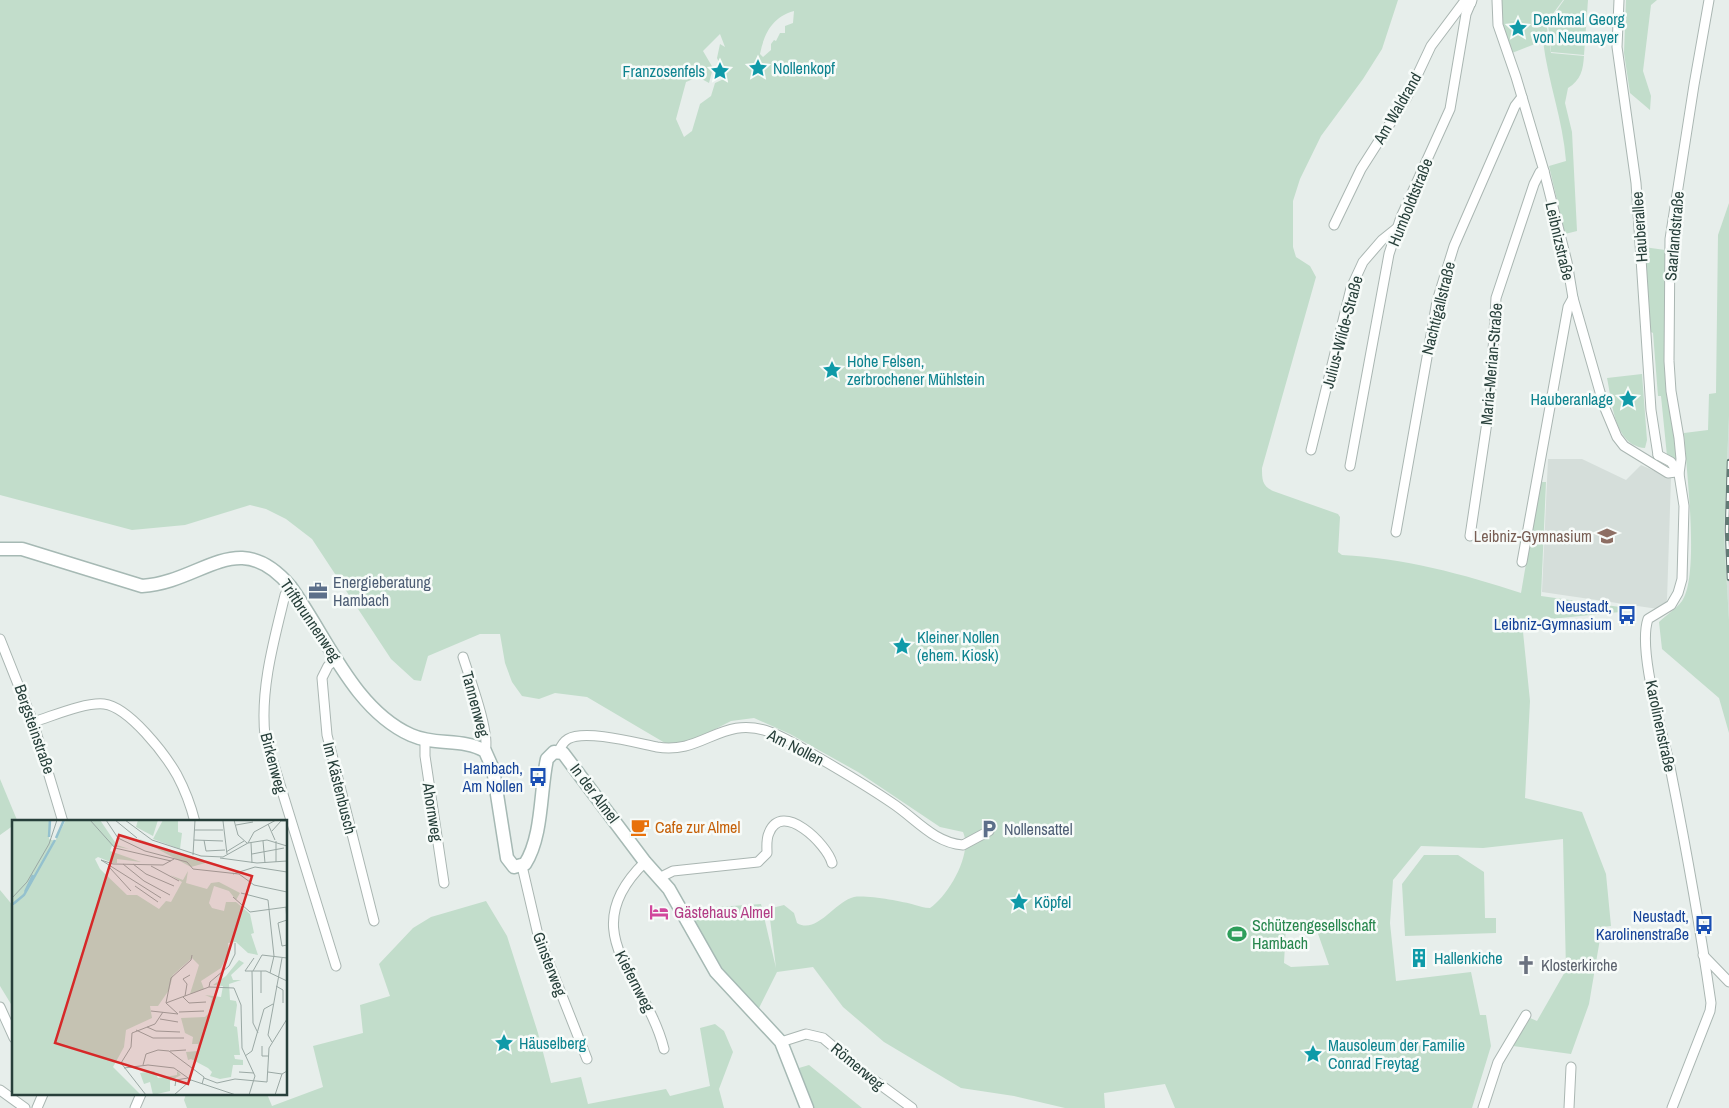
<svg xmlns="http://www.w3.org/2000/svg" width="1729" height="1108" viewBox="0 0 1729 1108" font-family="'Archivo Narrow',sans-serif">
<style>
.built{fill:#d5deda}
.green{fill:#c2ddcb;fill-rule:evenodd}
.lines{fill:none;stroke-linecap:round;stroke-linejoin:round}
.street-casing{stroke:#aab6b2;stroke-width:11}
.secondary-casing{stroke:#a6b9b4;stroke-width:15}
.street{stroke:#fff;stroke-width:9}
.secondary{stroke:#fff;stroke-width:12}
.rail-casing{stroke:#627a75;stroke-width:4.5}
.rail{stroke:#f7fbf9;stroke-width:2.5;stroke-dasharray:8;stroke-linecap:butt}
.labels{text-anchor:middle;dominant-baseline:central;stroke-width:5;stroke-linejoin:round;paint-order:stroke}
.culture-label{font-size:16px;fill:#0d838f;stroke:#f7fbf9;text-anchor:start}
.street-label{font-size:16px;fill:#273f3a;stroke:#f7fbf9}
.education-label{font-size:16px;fill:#785e54;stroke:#f7fbf9;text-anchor:end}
.service-label{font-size:16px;fill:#4e5e75;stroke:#f7fbf9;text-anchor:start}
.transit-label{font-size:16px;fill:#164399;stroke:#f7fbf9;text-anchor:end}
.food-label{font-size:16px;fill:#c56008;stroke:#f7fbf9;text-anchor:start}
.hotel-label{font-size:16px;fill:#b23c85;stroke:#f7fbf9;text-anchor:start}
.leisure-label{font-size:16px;fill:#27864d;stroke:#f7fbf9;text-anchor:start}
.worship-label{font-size:16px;fill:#5b616d;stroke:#f7fbf9;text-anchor:start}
.inset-river{fill:none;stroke:#94c1ce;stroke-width:2.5}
.inset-road{fill:none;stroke:#9aa8a4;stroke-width:1}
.view{fill:#d62828;fill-opacity:0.15;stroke:#d62828;stroke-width:2.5}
.inset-edge{fill:none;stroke:#273f3a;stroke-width:2.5}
</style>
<rect width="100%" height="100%" fill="#e7eeeb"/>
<g class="built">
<path d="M 1729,416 L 1729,620 L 1724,535 Z"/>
<path d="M 1548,459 L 1582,459 L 1626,480 L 1641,465 L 1671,478 L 1667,600 L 1664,606 L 1658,609 L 1542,592 Z"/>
</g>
<g class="green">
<path d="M 0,0 L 1398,0 L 1382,49 L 1363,79 L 1321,136 L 1300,179 L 1293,201 L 1293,247 L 1296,257 L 1310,266 L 1316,277 L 1262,468 C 1262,479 1262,486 1273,491 L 1338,514 L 1340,517 L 1338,552 L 1342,555 C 1403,558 1463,574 1521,593 L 1540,482 L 1546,482 L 1541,596 L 1620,607 L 1620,612 L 1522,622 L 1530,701 L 1525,798 L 1582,812 L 1606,874 L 1611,926 L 1602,927 L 1589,1004 L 1571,1054 L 1513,1046 L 1530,1018 L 1537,1021 L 1566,970 L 1563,839 L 1483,848 L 1421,846 L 1393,880 L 1390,923 L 1396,981 L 1471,972 L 1480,1015 L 1486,1015 L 1491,1046 L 1472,1108 L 1175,1108 L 1165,1084 L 1104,1093 L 1105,1108 L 1065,1108 L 1014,1096 L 961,1088 L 884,1042 L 843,1007 L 813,967 L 777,972 L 758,1010 L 722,968 L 688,909 L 761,904 L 776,968 L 770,919 L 772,908 L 784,905 L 794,913 L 797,923 C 817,935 835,901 854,897 C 867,895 901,901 915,905 C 920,906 924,908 930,908 C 948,896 973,854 963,832 L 940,827 L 858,772 L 790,734 L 754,718 L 731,721 L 688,743 L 665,743 L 587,697 L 555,693 L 539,699 L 522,696 L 512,682 L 505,663 L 500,634 L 480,634 L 428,656 L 421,681 L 414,680 L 391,659 L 312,539 L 286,519 L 266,509 L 250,505 L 185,525 L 132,530 L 0,495 ZM 794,11 L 793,23 L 785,26 L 785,33 L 780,33 L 776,41 L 774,40 L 771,44 L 771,50 L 763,57 L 760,54 C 764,34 772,17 794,11 ZM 720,34 L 725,47 L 720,44 L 717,58 L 726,78 L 715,83 L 711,96 L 700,104 L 692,131 L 684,137 L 676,119 L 686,82 L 698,77 L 709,83 L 713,68 L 703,51 ZM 1286,926 L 1316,928 L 1329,965 L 1291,967 L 1284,963 Z"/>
<path d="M 1502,0 L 1563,0 L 1547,22 L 1509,20 L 1546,22 L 1551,53 L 1584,56 C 1583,70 1581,80 1568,88 L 1565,103 L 1572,132 L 1577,231 L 1565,234 L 1549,166 L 1566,161 C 1563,120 1548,82 1543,41 L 1512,53 L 1501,20 Z"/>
<path d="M 1564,0 L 1588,0 L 1584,55 L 1551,52 L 1548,23 Z"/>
<path d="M 1626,0 L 1657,0 L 1651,5 L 1643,71 L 1651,96 L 1650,110 L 1630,93 L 1624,53 Z"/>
<path d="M 1729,203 L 1729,416 L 1724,535 L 1729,620 L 1729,733 L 1719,698 L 1662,649 L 1659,622 C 1666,615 1676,609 1682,601 C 1700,576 1686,467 1684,433 L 1708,430 L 1709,394 L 1716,393 L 1718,235 Z"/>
<path d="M 1644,247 L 1665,250 L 1667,393 L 1678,457 L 1675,460 L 1667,456 L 1661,396 L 1658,396 L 1653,333 L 1649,331 Z"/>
<path d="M 1642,374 L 1647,440 L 1645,448 C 1614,446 1612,401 1607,378 Z"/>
<path d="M 0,779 L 17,820 L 14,822 L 14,825 L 0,835 Z"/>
<path d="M 1424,855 L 1458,855 L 1484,872 L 1485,918 L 1496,918 L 1496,933 L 1405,936 L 1402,884 Z"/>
<path d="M 0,890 L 14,907 L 14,1009 L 0,986 Z"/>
<path d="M 486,901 L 507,936 L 538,1033 L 551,1083 L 581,1077 L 588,1104 L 666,1089 L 670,1096 L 710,1086 L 700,1028 L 715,1024 L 724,1031 L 733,1052 L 719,1089 L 724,1108 L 187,1108 L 184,1100 L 186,1094 L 267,1094 L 272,1106 L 323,1087 L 313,1046 L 363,1033 L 360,1005 L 390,996 L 379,964 L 413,928 L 431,917 Z"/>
<path d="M 809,1065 L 862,1108 L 814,1108 L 799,1068 Z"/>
</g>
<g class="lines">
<g class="street-casing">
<g id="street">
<path d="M 1497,0 L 1498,25 L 1516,77 L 1544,171 L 1567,262 L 1573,298 L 1604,406 L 1617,437 L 1624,446 L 1668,473 L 1676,472"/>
<path d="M 1619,0 L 1617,47 L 1636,183 L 1651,410 L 1658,455"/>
<path d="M 1334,225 L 1361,169 L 1407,97 L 1431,46 L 1464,2 L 1471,3"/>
<path d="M 1311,450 L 1351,288 L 1363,262 L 1382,240 L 1397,228"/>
<path d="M 1658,455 L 1671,462 L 1679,474"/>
<path d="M 1350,466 L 1389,254 L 1401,217 L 1450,109 L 1466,14 L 1472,0"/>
<path d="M 1396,532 L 1437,301 L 1454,246 L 1515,106 L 1522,97"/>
<path d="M 1470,536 L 1490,402 L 1496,298 L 1534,184 L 1540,172 L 1544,171"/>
<path d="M 1522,562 L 1568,307 L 1573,298"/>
<path d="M 290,586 L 285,595 C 274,640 260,689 265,736 L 336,966"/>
<path d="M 0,639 L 33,722 L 63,822"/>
<path d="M 463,657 C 469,676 491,735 485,751"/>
<path d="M 337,658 L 328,666 L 322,678 L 327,735 L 374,921"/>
<path d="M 33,722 C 53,716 85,702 104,704 C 129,707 165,754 177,775 C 185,790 191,806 195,822"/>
<path d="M 425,741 L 425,756 L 444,883"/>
<path d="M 559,751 C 561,746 563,742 568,739 C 585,729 637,743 657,747 C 703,755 722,714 770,732 C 786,738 800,747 814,755 C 840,770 867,786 892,803 C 915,818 934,843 963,845 L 989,831"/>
<path d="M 645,862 C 572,933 646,976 664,1049"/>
<path d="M 522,866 L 538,935 L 587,1059"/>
<path d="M 659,878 L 673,871 L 758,862 L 767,853 C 767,846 766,839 769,833 C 782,800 827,844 832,863"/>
<path d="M 1703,955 L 1729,982"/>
<path d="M 0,1007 L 14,1038"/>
<path d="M 781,1042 L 806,1034 L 823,1038 L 867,1075 L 912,1108"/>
<path d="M 0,1090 L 25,1108"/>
<path d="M 37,1108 L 43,1094"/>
<path d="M 135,1108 L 141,1094"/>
<path d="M 1483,1108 L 1498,1062 L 1526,1015"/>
<path d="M 1569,1108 L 1571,1067"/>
<path d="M 1672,1108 L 1710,1011 L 1711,1003 C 1700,926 1686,848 1671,772 C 1664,736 1637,651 1648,619 L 1671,605 L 1678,593 L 1682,579 L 1684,506 L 1679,474 L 1681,459 L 1679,438 L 1671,391 L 1669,361 L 1670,239 L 1694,85 L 1709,0"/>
</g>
</g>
<g class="secondary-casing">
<path id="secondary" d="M 0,549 L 22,549 L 142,586 C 203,582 238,525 290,586 C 326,635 353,709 411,735 C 435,746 463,738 485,751 L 493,769 L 507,858 L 514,867 L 525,864 C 543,836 540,790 547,759 L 554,752 L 563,753 L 645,862 L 669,889 L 716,972 L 781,1042 L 807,1108"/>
</g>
<use href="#street" class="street"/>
<use href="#secondary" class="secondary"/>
<g class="rail-casing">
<path id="rail" d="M 1729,461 L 1727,530 L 1729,579"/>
</g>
<use href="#rail" class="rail"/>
</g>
<defs>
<g id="sight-bare" transform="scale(1.5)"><path d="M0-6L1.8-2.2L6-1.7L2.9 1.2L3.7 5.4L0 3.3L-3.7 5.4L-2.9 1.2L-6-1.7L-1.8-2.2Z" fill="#0f9aa8" stroke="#f7fbf9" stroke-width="2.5" paint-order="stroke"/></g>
<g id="school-bare" transform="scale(1.5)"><path d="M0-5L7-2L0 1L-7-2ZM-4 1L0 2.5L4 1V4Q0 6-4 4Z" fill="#8d6e63" stroke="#f7fbf9" stroke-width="2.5" paint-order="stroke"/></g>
<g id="office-bare" transform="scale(1.5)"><path d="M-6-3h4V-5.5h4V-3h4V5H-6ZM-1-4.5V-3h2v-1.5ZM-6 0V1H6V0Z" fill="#5c6f8a" stroke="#f7fbf9" stroke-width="2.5" paint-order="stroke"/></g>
<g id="bus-bare" transform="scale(1.5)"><path d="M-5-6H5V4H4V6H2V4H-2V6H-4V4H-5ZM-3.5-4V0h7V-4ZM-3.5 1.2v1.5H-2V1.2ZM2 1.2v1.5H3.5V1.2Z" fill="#1a4fb4" stroke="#f7fbf9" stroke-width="2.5" paint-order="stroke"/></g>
<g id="cafe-bare" transform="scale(1.5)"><path d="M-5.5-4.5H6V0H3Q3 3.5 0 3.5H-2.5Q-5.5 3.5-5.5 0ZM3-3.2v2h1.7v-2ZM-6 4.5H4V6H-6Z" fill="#e8710a" stroke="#f7fbf9" stroke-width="2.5" paint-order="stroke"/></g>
<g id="parking-bare" transform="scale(1.5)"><path d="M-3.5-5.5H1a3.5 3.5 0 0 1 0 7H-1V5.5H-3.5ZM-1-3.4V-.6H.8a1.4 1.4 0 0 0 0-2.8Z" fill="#5c6f8a" stroke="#f7fbf9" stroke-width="2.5" paint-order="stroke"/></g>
<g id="hotel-bare" transform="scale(1.5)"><path d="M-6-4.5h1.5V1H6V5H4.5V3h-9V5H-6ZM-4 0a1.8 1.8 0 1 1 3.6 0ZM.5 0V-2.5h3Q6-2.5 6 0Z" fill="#d1479c" stroke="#f7fbf9" stroke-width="2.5" paint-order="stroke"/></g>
<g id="stadium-bare" transform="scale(1.5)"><path d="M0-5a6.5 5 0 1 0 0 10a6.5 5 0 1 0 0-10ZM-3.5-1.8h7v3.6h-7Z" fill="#2e9e5b" stroke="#f7fbf9" stroke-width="2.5" paint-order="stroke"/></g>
<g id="building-bare" transform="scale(1.5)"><path d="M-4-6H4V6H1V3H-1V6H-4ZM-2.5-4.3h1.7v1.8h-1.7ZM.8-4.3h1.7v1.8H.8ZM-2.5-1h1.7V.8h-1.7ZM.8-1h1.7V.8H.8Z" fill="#0f9aa8" stroke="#f7fbf9" stroke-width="2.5" paint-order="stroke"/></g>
<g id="church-bare" transform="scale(1.5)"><path d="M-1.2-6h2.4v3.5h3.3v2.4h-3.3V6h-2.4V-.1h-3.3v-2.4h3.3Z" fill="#6b7280" stroke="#f7fbf9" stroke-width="2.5" paint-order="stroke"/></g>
</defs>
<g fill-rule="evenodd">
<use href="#sight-bare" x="1518" y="28"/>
<use href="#sight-bare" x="758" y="68"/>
<use href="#sight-bare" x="720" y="71"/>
<use href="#sight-bare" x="832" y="370"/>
<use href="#sight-bare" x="1628" y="399"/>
<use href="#school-bare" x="1607" y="536"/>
<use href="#office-bare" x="318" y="591"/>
<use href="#bus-bare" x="1627" y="615"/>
<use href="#sight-bare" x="902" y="646"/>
<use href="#bus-bare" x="538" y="777"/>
<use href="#cafe-bare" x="640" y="827"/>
<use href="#parking-bare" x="989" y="829"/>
<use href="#sight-bare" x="1019" y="902"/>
<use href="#hotel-bare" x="659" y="912"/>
<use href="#bus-bare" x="1704" y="925"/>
<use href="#stadium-bare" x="1237" y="934"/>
<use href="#building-bare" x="1419" y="958"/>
<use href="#church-bare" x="1526" y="965"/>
<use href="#sight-bare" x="504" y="1043"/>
<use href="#sight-bare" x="1313" y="1054"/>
</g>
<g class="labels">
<g class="culture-label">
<text x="1533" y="19">Denkmal Georg<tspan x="1533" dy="18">von Neumayer</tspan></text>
<text x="773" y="68">Nollenkopf</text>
<text x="705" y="71" text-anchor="end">Franzosenfels</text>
<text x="847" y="361">Hohe Felsen,<tspan x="847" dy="18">zerbrochener Mühlstein</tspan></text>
<text x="1613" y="399" text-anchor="end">Hauberanlage</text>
<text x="917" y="637">Kleiner Nollen<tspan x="917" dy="18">(ehem. Kiosk)</tspan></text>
<text x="1034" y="902">Köpfel</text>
<text x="1434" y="958">Hallenkiche</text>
<text x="519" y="1043">Häuselberg</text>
<text x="1328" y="1045">Mausoleum der Familie<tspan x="1328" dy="18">Conrad Freytag</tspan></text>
</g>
<g class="street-label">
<text transform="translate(1397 108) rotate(-60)">Am Waldrand</text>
<text transform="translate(1410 202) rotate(-68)">Humboldtstraße</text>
<text transform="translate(1639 227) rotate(-94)">Hauberallee</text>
<text transform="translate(1674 236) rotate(-85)">Saarlandstraße</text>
<text transform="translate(1560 241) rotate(77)">Leibnizstraße</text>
<text transform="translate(1438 308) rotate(-76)">Nachtigallstraße</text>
<text transform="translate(1342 332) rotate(-75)">Julius-Wilde-Straße</text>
<text transform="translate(1491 364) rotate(-85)">Maria-Merian-Straße</text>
<text transform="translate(311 620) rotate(56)">Triftbrunnenweg</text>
<text transform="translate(476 704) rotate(75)">Tannenweg</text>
<text transform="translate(1661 726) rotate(78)">Karolinenstraße</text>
<text transform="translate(35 729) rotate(71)">Bergsteinstraße</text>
<text transform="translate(796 747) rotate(27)">Am Nollen</text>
<text transform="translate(274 763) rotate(75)">Birkenweg</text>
<text transform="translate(340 788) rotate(76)">Im Kästenbusch</text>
<text transform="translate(595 793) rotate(53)">In der Almel</text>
<text transform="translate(433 812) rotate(81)">Ahornweg</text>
<text transform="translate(550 964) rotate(69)">Ginsterweg</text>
<text transform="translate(635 981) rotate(63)">Kiefernweg</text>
<text transform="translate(858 1066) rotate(40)">Römerweg</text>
</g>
<g class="education-label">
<text x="1592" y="536">Leibniz-Gymnasium</text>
</g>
<g class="service-label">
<text x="333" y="582">Energieberatung<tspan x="333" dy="18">Hambach</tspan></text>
<text x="1004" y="829">Nollensattel</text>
</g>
<g class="transit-label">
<text x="1612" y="606">Neustadt,<tspan x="1612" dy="18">Leibniz-Gymnasium</tspan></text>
<text x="523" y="768">Hambach,<tspan x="523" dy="18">Am Nollen</tspan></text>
<text x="1689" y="916">Neustadt,<tspan x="1689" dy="18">Karolinenstraße</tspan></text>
</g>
<g class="food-label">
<text x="655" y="827">Cafe zur Almel</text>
</g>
<g class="hotel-label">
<text x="674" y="912">Gästehaus Almel</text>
</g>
<g class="leisure-label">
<text x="1252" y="925">Schützengesellschaft<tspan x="1252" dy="18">Hambach</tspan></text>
</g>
<g class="worship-label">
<text x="1541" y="965">Klosterkirche</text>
</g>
</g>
<g transform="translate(12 820)">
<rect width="275" height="275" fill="#e7eeeb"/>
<path d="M 0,0 L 37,0 L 37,19 L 43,21 L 54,0 L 88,0 L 105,25 L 117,29 L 100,26 L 98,31 L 129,42 L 105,39 L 105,43 L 101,43 L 86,37 L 83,39 L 88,49 L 115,75 L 125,75 L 147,89 L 154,81 L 159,82 L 170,62 L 158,55 L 171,60 L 176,51 L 174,63 L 195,69 L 199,63 L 207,62 L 228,73 L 224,80 L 217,71 L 202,66 L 197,83 L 200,88 L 212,91 L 214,82 L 224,82 L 238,94 L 242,113 L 239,114 L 246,135 L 236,133 L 224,122 L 216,123 L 217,131 L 209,148 L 189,161 L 192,169 L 178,174 L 187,145 L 180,138 L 161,155 L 157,170 L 146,186 L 138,186 L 140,198 L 114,210 L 112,227 L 101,247 L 129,275 L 0,275 L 0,87 L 3,84 L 0,83 ZM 126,0 L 146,0 L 141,16 L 124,7 ZM 151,0 L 166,1 L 166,12 L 170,13 L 168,29 L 141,19 ZM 125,18 L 160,32 L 197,42 L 179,47 ZM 227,140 L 232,143 L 219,155 L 221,160 L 229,160 L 217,164 L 218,180 L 224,181 L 225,185 L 222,206 L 225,207 L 228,235 L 222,235 L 223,239 L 231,240 L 231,245 L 221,245 L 219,257 L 208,259 L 198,256 L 200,252 L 196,248 L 179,239 L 176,240 L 174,232 L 186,231 L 186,224 L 180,224 L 181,217 L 173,213 L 169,198 L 193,197 L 197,193 L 200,178 L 193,175 L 209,177 L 211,166 L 201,165 L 214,156 ZM 142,251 L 146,258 L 165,255 L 165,251 L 169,255 L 158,261 L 158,271 L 141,275 L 138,262 L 132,264 L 128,253 Z" fill="#c2ddcb"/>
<path class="inset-river" d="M 37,17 L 38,0M 44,18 L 52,0M 13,72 L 21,55M 0,85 L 12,75 L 43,20"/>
<path class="inset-road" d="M 78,0 L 103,28 L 159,41M 94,0 L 106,18 L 133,31 L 175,42 L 181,49 L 227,54 L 242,65 L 275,72M 103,0 L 125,18M 113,0 L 140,20 L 189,36 L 211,37 L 236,23 L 255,20 L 275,26M 194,0 L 223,0M 222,0 L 226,15 L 235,23M 211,1 L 215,34M 256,4 L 263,20M 224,5 L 241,2M 182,10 L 211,10M 260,11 L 269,1 L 275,1M 182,20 L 211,21M 192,20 L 194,31 L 213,30M 251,21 L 253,43M 236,23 L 242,12 L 264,0M 239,23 L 240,43M 214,32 L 232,21M 240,34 L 272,28M 181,35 L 183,0M 208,38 L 245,43 L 275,41M 264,42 L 264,21M 111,44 L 132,61 L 158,75M 121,44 L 134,54 L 162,66M 139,46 L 167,61M 98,48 L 119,71M 221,54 L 243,47 L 275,52M 123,66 L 146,82M 229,73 L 256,80 L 262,136 L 258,153M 221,77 L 238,92 L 275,87M 0,78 L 15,62 L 37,24 L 45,0M 149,78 L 89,40 L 101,44 L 151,45 L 162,39M 274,87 L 275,102M 275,100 L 266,103 L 270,126 L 275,125M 233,151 L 254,151 L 275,161M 233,151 L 242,138M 240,151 L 241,203 L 246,213M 241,151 L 250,135 L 275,138M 264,166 L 271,170 L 271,183M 197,167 L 198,162 L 217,146 L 223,134 L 223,123M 249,173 L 249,151M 173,176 L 175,164 L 171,159 L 178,155M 171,177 L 177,183 L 194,182M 154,183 L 159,158 L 179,140 L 180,135M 139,191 L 166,194 L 154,183 L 197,167 L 222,168 L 229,185 L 230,228 L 243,256 L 237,275M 167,192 L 192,191M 148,199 L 166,202M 135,207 L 144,211 L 168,212M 124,210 L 141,218 L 172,218M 260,222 L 256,215 L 270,138M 250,226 L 250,236 L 256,236M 158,231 L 174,230M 233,236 L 240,231 L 252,189 L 261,184M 131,245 L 134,234 L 146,230 L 157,231 L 192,257 L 190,264M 112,248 L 136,245 L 162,248 L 179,260 L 224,275M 227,252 L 242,253M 256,252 L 270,254 L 275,251M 192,258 L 205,263 L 223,259 L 255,262M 255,262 L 257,228 L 275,199M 163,266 L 164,260 L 176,258M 134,275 L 109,243 L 119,227 L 120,213 L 143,204 L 151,192M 162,275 L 179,260M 263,275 L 270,254"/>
<path class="view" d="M 107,15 L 240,56 L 176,264 L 43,223 Z"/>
<rect width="275" height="275" class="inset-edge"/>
</g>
</svg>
